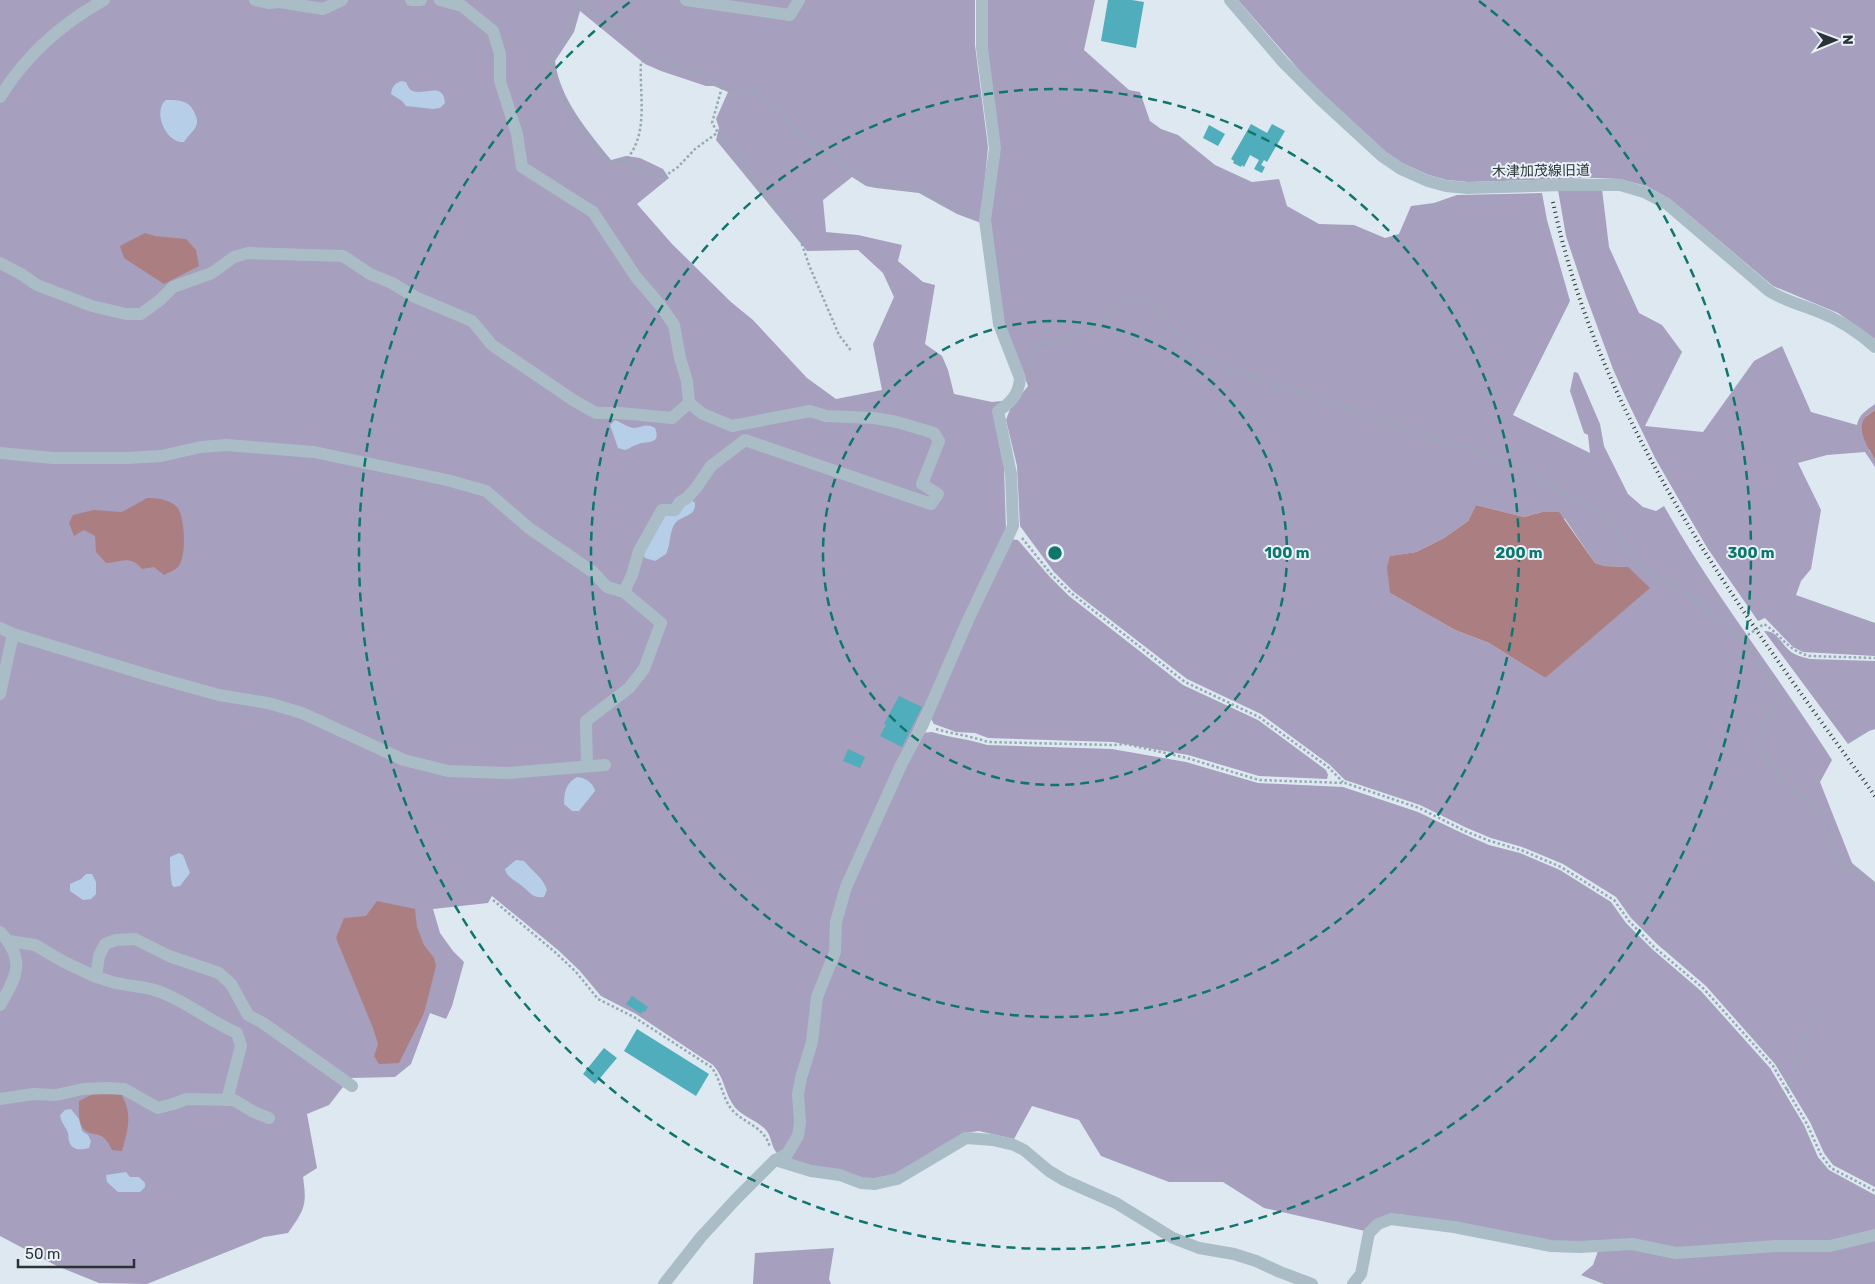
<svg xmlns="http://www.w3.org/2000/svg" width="1875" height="1284" viewBox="0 0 1875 1284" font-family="Rubik,'Noto Sans JP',sans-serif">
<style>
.green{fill:#a69fbe;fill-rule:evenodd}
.sand{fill:#b7cee9}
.water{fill:#ab7f82}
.building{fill:#50adbb}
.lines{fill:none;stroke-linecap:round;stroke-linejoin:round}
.path{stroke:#95a9b3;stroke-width:2.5;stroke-dasharray:2.5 2.5;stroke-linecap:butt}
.minor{stroke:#aabdc7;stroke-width:12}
.rail{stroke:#293335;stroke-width:4;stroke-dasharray:1 4;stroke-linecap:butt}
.ring{fill:none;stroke:#0f766e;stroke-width:2.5;stroke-dasharray:9 6}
.labels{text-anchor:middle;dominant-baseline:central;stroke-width:4;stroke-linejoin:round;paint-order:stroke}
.street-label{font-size:14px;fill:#293335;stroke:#e9f2f8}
.centre{fill:#0f766e;stroke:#e9f2f8;stroke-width:2.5}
.ring-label{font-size:15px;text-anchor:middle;font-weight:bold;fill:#0f766e;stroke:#e9f2f8;stroke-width:4;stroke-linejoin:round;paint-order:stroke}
</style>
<rect width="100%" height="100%" fill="#dde8f0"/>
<g class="green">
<path d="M 0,0 L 975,0 L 975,45 L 988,147 L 981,223 L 957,214 L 919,193 L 876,188 L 866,186 L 852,177 L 823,200 L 826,232 L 858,235 L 902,245 L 898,261 L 923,282 L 935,285 L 925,344 L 942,356 L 948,370 L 954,394 L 992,402 L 1002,401 L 1006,531 L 841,885 L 831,951 L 794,1135 L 782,1153 L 778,1154 C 771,1148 772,1137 766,1130 C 756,1119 739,1116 732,1103 C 724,1090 724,1077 713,1065 L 636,1014 L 601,996 L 579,970 L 558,950 L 492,896 L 488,903 L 433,909 L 440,933 L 453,951 L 464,962 L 452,1006 L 446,1019 L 430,1013 L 411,1064 L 395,1077 L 350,1078 L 329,1105 L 307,1114 L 317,1168 L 303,1177 C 307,1205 305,1209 288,1233 L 264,1237 L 147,1284 L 99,1283 L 57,1266 L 0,1236 ZM 580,11 L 645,64 L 661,71 L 706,86 L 714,86 L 728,92 L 716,119 L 719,128 L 716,140 L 807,251 L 858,250 L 883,273 L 894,297 L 873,344 L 882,390 L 836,399 L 807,378 L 753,320 L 731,302 L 672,244 L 637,204 L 669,178 L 663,169 L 640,158 L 626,156 L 611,160 C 588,131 560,100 555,61 L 574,32 Z"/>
<path d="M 985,0 L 1095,0 L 1084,50 L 1129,90 L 1140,92 L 1150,121 L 1161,129 L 1178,135 L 1215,165 L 1252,182 L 1279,179 L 1287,206 L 1319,224 L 1354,225 L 1385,238 L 1399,234 L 1411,206 L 1434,203 L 1457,195 L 1542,193 L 1547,220 L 1570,301 L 1513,415 L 1590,453 L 1588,435 L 1584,433 L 1570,391 L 1574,372 L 1578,373 L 1600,424 L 1604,446 L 1628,494 L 1643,507 L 1656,511 L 1664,506 C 1714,595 1778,675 1832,760 L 1820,782 L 1852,863 L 1875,882 L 1875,1187 L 1833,1165 L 1824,1153 L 1810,1122 L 1775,1064 L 1706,986 L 1657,944 L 1631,918 L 1616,897 L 1563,864 L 1522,847 L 1491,838 L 1467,828 L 1420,805 L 1345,780 L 1330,765 L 1261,714 L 1187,679 L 1073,591 L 1054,572 L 1020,526 L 1017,466 L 1006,420 L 1010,409 L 1028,386 L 1003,322 L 989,225 L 1000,152 L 986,49 ZM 1476,505 L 1524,517 L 1542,512 L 1565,519 L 1595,563 L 1605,566 L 1628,567 L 1545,678 L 1489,643 L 1455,630 L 1390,593 L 1391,556 L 1416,552 L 1444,538 L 1468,521 Z"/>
<path d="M 1238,0 L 1875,0 L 1875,339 L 1838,313 L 1773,286 L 1670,199 L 1646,186 L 1620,179 L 1594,178 L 1468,182 L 1447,180 L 1429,175 L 1402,163 L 1383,150 L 1307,79 Z"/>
<path d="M 1602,189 L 1609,247 L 1639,313 L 1662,325 L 1682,352 L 1645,426 L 1703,432 L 1754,361 L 1782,346 L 1811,412 L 1857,425 C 1859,414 1867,410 1875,404 L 1875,410 L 1866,416 L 1869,450 L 1875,459 L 1875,467 L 1865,452 L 1827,455 L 1798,463 L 1821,510 L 1811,569 L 1801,581 L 1796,595 L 1875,623 L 1875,656 L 1803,652 L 1793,647 L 1765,618 L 1758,621 L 1708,549 L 1685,510 L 1655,458 L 1625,396 L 1613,369 L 1586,296 L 1566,236 L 1558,190 Z"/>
<path d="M 1010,539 L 1018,540 L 1049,576 L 1069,596 L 1183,685 L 1258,720 L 1326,770 L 1328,775 L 1327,779 L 1259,776 L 1188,755 L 1113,742 L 988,738 L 975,733 L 956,732 L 934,724 L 930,717 Z"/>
<path d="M 1764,631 C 1777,630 1782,645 1791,652 C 1797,656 1803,657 1810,659 L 1875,661 L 1875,729 L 1869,731 L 1848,744 Z"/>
<path d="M 932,732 C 951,738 969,739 987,745 L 1112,749 L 1186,762 L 1258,783 L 1343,787 L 1418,812 L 1464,834 L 1489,845 L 1520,853 L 1560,870 L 1611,902 L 1626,923 L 1652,949 L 1701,991 L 1770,1068 L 1804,1125 L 1818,1157 L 1829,1170 L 1875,1195 L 1875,1231 L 1830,1242 L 1692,1248 L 1552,1241 L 1399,1214 L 1365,1231 L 1264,1208 L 1223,1182 L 1169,1182 L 1101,1156 L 1079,1120 L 1032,1106 L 1014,1139 L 979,1131 L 963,1133 L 896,1174 L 865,1180 L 806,1166 L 790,1158 L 822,998 L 850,888 L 922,733 Z"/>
<path d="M 1875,1240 L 1875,1284 L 1604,1284 L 1581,1275 L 1593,1265 L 1598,1251 Z"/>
<path d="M 834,1248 L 829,1279 L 831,1284 L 753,1284 L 755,1253 Z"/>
</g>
<g class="sand">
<path d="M 401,81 L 406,82 C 408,86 409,90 413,91 C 423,96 444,81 445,103 L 440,108 L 433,109 L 406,106 L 402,101 L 391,94 C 392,87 394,84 401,81 Z"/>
<path d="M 166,100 C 179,100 190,100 195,114 C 197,118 198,123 196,126 C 194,131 187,137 184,142 C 166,144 152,111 166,100 Z"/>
<path d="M 615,420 C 621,422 628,428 635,428 C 643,427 646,423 655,428 C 662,446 646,440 636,445 C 632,446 629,449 625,450 L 618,448 L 610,425 Z"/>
<path d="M 690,499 L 695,503 C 696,516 684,515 676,522 C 669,530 671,544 666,554 L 655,561 L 645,558 L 642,552 L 653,523 Z"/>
<path d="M 577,777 C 585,778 593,782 595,791 L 579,811 L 572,811 L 564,804 C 564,792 566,783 577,777 Z"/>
<path d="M 179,853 L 183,855 L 190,873 L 180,886 L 174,887 L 172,885 C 170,876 170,866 170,857 Z"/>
<path d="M 516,860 L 524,861 C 532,871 543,877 547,890 L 544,897 C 533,899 530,892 522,886 C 515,880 507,878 505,869 Z"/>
<path d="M 86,874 L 92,874 L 96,882 L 96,894 L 91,899 L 83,900 L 70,891 L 70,884 L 81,879 Z"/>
<path d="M 71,1109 L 79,1119 L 82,1131 L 88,1135 L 91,1141 L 89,1148 C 81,1150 72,1151 69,1141 C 68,1139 69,1136 68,1133 C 66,1127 61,1123 60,1115 L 65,1110 Z"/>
<path d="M 126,1172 L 130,1177 L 139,1177 L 145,1183 L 145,1187 L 140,1192 L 118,1192 L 107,1182 L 106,1175 Z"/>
</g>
<g class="water">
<path d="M 145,233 L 155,236 L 186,239 L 196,250 L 199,266 L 164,284 L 124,258 L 120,246 Z"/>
<path d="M 1875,410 L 1875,459 C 1869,450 1858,432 1863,421 C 1865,416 1871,413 1875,410 Z"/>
<path d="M 147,498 C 157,498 169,499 177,507 C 185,516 187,557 178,567 C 175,570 168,573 164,575 L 154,567 L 142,569 C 129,554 122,563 106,563 L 96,552 L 95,536 L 84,530 L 74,536 L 69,523 L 73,515 L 94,510 L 122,512 Z"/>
<path d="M 1476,505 L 1524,517 L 1542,512 L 1559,512 L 1595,563 L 1605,566 L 1628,567 L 1650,588 L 1545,678 L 1489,643 L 1455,630 L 1390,593 L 1387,567 L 1390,556 L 1416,552 L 1444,538 L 1468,521 Z"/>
<path d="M 377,901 L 415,909 L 417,927 L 424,945 L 434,958 L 436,966 L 424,1013 L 399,1063 L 379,1064 L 374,1056 L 378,1044 L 373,1028 L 336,938 L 344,918 L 366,916 Z"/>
<path d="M 95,1093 L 121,1094 C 133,1114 128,1129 122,1151 L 112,1150 C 110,1146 108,1142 105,1139 C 101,1134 96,1135 90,1133 C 77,1129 79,1112 79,1101 Z"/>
</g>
<g class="building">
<path d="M 1108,0 L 1132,0 L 1144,2 L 1136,48 L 1101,41 Z"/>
<path d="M 1251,124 L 1267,133 L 1272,124 L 1285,131 L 1267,162 L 1264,160 L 1261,165 L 1265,167 L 1262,173 L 1254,169 L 1259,160 L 1250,155 L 1244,167 L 1242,165 L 1241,167 L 1233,163 L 1234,161 L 1231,159 Z"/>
<path d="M 1209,125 L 1225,134 L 1218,146 L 1203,138 Z"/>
<path d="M 899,696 L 922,707 L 902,747 L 880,736 L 886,725 L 884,724 Z"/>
<path d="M 848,749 L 865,757 L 860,768 L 843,761 Z"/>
<path d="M 632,996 L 648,1007 L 645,1012 L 643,1011 L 641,1014 L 626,1004 Z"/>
<path d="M 637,1029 L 709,1074 L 696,1096 L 624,1051 Z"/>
<path d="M 604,1048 L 617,1058 L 595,1084 L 583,1074 Z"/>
</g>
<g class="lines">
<g class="path">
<path d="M 580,0 L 570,30 L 554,53 L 551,61 L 552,70 L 556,86 L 576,122 L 609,163 C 614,162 621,161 626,163 C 640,167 650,175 665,176 L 678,167 L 695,149 L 717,133"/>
<path d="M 581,0 L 650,56"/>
<path d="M 722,87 L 712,123 L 722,139 L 745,160 L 752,179 L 798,233 L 809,265 L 839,335 L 852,352"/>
<path d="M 624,162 C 650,136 639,95 641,62 L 650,56 L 664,62 L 704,75 L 729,89 L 761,95 L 797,130 L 834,157 L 854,174 L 868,183 L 921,190 L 959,210 L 972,215"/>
<path d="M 1029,361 L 1036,348 L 1086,330 L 1134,298 L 1148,299 L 1170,327 L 1202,360 L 1441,440 L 1484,452 L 1506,465 L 1514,466 L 1538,479 L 1542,479 L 1602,514 L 1649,574 L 1676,585 L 1742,639 L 1764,624 C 1783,636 1787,651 1810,656 L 1875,658"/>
<path d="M 1022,538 L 1051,574 L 1071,593 L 1185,682 L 1259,717 L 1328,767 L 1343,782"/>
<path d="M 1742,639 L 1774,685 L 1777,698 L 1764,726 L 1758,744 L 1778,775 L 1825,819 L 1839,861 L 1875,886"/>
<path d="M 936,729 C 953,734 971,736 988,742 L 1113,745 L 1126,744 L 1187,758 L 1259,780 L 1345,783 L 1419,808 L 1465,831 L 1490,841 L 1521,850 L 1561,867 L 1614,900 L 1629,921 L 1654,947 L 1703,988 L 1773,1066 L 1807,1124 L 1821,1155 L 1831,1168 L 1875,1191"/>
<path d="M 493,900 L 556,953 L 576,972 L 598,999 L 634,1017 L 711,1067 C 722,1080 722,1101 735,1113 C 749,1125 766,1129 770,1148"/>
<path d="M 1787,1091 L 1815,1011"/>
</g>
<g class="minor">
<path d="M 255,0 L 268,3 L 280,2 L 323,9 L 342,0"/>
<path d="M 411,0 L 421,0"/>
<path d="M 440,0 L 462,6 L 493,31 L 500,54 L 500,81 L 517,134 L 522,167 L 593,212 L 636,277 L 660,305 L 674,325 L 680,358 L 687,381 L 689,403 L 703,414 L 732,426 L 810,411 L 826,416 L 874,418 L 897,422 L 934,433 L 939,441 L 922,484 L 938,494 L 931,504 L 745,440 L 711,466 L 696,488 L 687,498 L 680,502 L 675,510 L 662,510 L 639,551 L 632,575 L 624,592 L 661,623 L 644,669 L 629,688 L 586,721 L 587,766"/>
<path d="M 686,0 L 790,15 L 799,0"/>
<path d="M 1230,0 L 1283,62 L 1320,99 L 1382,156 L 1401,169 L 1428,181 L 1446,186 L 1467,188 L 1563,185 L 1620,185 L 1644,192 L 1667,204 L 1769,291 C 1785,301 1802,305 1819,312 C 1840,320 1858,332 1875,347"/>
<path d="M 0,97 C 26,55 61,24 104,0"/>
<path d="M 0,263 L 21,274 L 37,285 L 92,306 L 126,314 L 141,314 L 160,300 L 173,287 L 212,273 L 234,257 L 248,253 L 343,256 L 370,274 L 392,283 L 415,297 L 472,321 L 492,345 L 573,400 L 596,413 L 620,413 L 672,418 L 689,403"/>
<path d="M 0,453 L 53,458 L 127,458 L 161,456 L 201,447 L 226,445 L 314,452 L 447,480 L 486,491 L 529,528 L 593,572 L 607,587 L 624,592"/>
<path d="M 0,628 L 13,634 L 154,677 L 219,695 L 268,703 L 302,713 L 404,760 L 448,771 L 507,773 L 605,765"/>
<path d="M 0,694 L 13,634"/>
<path d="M 0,932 C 26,959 17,977 0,1005"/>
<path d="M 9,941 L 35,945 L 64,962 L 96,977 L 99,956 L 105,944 L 116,940 L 135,939 L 169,956 L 219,973 L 231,984 L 248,1015 L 263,1023 L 352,1086"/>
<path d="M 96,977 C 104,979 113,983 122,984 C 136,987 149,987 163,993 C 190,1004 211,1022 237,1033 L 241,1046 L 227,1100"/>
<path d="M 0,1099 L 33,1094 L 56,1095 L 83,1089 L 106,1088 L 124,1089 L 158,1108 L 173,1104 L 187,1099 L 234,1100 L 254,1112 L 269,1118"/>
<path d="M 775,1160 L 811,1171 L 840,1175 L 861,1183 L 875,1184 L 897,1179 L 966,1138 L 993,1140 L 1014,1145 L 1024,1150 L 1049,1171 L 1064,1180 L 1116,1203 L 1173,1238 L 1199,1248 L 1234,1254 L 1256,1261 L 1280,1272 L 1312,1284"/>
<path d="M 664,1284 L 701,1237 L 737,1198 L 775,1160 L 787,1154 L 798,1136 L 800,1123 L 798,1094 L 801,1078 L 812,1042 L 817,997 L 835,952 L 836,922 L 846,887 L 901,765 L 922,726 L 968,620 L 1013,526 L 1011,474 L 998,411 C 1011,403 1019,394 1020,378 L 999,324 L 985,220 L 995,148 L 982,48 L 982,0"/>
<path d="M 1353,1284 L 1361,1274 L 1369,1233 L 1378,1224 L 1391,1219 L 1454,1227 L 1551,1246 L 1580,1247 L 1632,1244 L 1676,1253 L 1776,1246 L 1830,1246 L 1875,1235"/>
</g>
<path class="rail" d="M 1553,202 C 1601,429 1743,613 1875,796"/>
</g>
<g class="ring">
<circle cx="1055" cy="553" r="232"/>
<circle cx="1055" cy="553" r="464"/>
<path d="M1479 1A696 696 0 1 1 631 1"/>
</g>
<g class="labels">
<g class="street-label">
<text transform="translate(1541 171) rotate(-1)">木津加茂線旧道</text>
</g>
</g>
<circle cx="1055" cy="553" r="8" class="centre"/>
<g class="ring-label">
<text x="1287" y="558">100 m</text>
<text x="1519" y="558">200 m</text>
<text x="1751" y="558">300 m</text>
</g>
<g transform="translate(1835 40) rotate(89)" stroke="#e9f2f8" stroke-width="4" paint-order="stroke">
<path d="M0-4L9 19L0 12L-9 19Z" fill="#293335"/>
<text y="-8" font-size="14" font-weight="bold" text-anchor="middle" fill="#293335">N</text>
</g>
<path d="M18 1259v8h116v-8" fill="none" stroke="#293335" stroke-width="2.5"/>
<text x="25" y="1259" font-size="15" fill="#293335" stroke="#e9f2f8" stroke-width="4" paint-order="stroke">50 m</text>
</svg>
